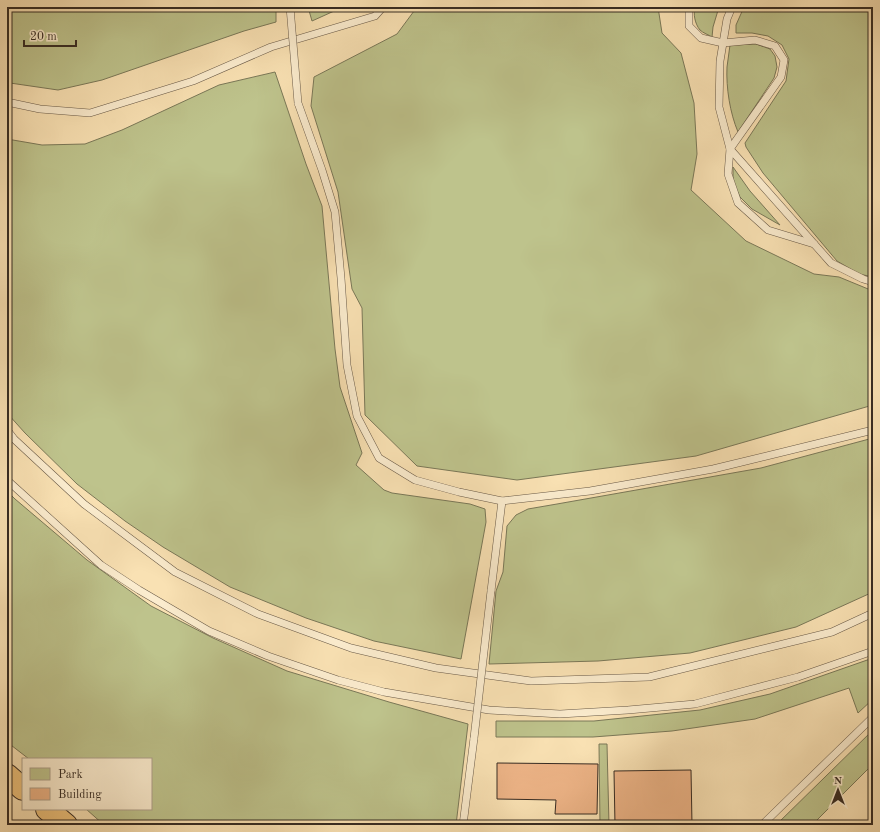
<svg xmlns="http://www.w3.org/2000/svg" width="880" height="832" viewBox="0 0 880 832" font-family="'Old Standard TT',serif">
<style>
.green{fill:#bec38c;stroke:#7a7858}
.building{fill:#ecb386;stroke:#372c23}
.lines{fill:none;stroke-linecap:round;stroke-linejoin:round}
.service-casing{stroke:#685947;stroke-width:8}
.trunk-casing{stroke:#372c23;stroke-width:24}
.service{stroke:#fbecce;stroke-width:7}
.trunk{stroke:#ecc07a;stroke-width:22}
.service-bridge-casing{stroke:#685947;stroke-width:8;stroke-linecap:butt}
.service-bridge{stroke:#fbecce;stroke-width:7}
</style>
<rect width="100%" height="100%" fill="#f9e1b3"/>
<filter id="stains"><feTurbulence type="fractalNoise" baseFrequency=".005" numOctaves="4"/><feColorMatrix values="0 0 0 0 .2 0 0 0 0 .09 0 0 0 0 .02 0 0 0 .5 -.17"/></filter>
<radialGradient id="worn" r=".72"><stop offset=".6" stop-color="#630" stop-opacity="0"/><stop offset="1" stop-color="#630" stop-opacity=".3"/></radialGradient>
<g class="green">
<path d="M 7,7 L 276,7 L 276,22 L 244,31 L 102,80 L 58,90 L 10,83 L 7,82 Z"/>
<path d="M 308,7 L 343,7 L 312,21 Z"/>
<path d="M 417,7 L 658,7 L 662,33 L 681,53 L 694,103 L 697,154 L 691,190 L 746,241 L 814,274 L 839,277 L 873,291 L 873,405 L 696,456 L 517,480 L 417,466 L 365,415 L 362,308 L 352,289 L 338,192 L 311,106 L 314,77 L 397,34 Z"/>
<path d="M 695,7 L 719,7 L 713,27 L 712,37 C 709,35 703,33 700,30 C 695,24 693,14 695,7 Z"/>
<path d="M 744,7 L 873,7 L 873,277 L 859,274 L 837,261 L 763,173 L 746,147 L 745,143 L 786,81 L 789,59 L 782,45 L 768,36 L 752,33 L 736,33 L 736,25 Z"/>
<path d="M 756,44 L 770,49 L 775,56 L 777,67 L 774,78 L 738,132 C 730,113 726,88 727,67 C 728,60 729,52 730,45 Z"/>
<path d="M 275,72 L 306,164 L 322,206 L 335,349 L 340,387 L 362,453 L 356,465 L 384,490 L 392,493 L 470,504 L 485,509 L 486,522 L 461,659 L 374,641 L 306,618 L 230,587 L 163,547 L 125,521 L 77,484 L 25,433 L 7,413 L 7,139 L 42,145 L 85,144 L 122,130 L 219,85 Z"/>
<path d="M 733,167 L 750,191 L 780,225 L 752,209 L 740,197 L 733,182 Z"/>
<path d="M 873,438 L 873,592 L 796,627 L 690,653 L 598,661 L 489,664 L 496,591 L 503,572 L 507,526 L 516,515 L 528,509 L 557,504 L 761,468 Z"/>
<path d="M 7,491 L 15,499 L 87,560 L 151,606 L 213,638 L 287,671 L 389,702 L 468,724 L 456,825 L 104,825 L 86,809 L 151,809 L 151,759 L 29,759 L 7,742 Z"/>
<path d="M 873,658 L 873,699 L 858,713 L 849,688 L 755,719 L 672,731 L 593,737 L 496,737 L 496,721 L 594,721 L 700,710 L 770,694 Z"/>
<path d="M 873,730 L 873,764 L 812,825 L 776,825 Z"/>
<path d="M 599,744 L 607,744 L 609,825 L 600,825 Z"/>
</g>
<g class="building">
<path d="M 497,763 L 598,764 L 597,814 L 555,814 L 556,800 L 497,799 Z"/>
<path d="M 691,770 L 692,825 L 615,825 L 614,771 Z"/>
</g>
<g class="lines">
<g class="service-casing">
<g id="service">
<path d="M 690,7 L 689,9 L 689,26 L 701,38 L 723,43 L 755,40 L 775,46 L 784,60 L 781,77 L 730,149 L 728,174 L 738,203 L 768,230 L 814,244"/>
<path d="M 732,7 L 727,19 L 720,61 L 719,107 L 730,149 L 831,263 L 863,279 L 873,282"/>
<path d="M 7,102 L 40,109 L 90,113 L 193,81 L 271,47 L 375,16 L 383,7"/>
<path d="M 298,103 L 322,170 L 335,212 L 341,278 L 347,365 L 357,416 L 379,458 L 415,480 L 459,492 L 502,501 L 590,491 L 713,469 L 873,430"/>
<path d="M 7,430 L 14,439 L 84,504 L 175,572 L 258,614 L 351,648 L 436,668 L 531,681 L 649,677 L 832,632 L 873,613"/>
<path d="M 7,480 L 101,565 L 139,590 L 209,631 L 268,656 L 338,680 L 384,692 L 489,710 L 560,714 L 628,710 L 695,704 L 798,677 L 873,651"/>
<path d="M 491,591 L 502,501"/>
<path d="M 463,825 L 474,738"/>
<path d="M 762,825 L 873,717"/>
</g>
</g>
<g class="trunk-casing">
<g id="trunk">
<path d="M 7,775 L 23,789"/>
<path d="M 47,809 L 66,825"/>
</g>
</g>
<use href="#service" class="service"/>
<use href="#trunk" class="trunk"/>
<g class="service-bridge-casing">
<g id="service-bridge">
<path d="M 290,7 L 298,103"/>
<path d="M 474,738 L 491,591"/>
</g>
</g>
<use href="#service-bridge" class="service-bridge"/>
</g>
<rect width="880" height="832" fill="none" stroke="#f9e1b3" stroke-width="24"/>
<rect x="8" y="8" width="864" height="816" fill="none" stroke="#372c23" stroke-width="2"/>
<rect x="12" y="12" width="856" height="808" fill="none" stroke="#372c23"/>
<rect x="22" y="758" width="130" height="52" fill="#fbecce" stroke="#ad9f8a"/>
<rect x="30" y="768" width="20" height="12" fill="#bec38c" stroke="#ad9f8a"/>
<text x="58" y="778" font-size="12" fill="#372c23">Park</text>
<rect x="30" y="788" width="20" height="12" fill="#ecb386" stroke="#ad9f8a"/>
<text x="58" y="798" font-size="12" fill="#372c23">Building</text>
<g transform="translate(838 790)" stroke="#fbecce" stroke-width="3" paint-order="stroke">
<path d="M0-3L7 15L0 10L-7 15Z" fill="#372c23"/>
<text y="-6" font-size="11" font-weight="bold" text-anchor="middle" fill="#372c23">N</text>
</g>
<path d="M24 40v6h52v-6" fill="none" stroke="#372c23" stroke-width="2"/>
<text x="30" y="40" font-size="12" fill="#372c23" stroke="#fbecce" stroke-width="3" paint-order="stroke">20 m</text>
<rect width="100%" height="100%" filter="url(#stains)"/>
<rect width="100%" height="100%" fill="url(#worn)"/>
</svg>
